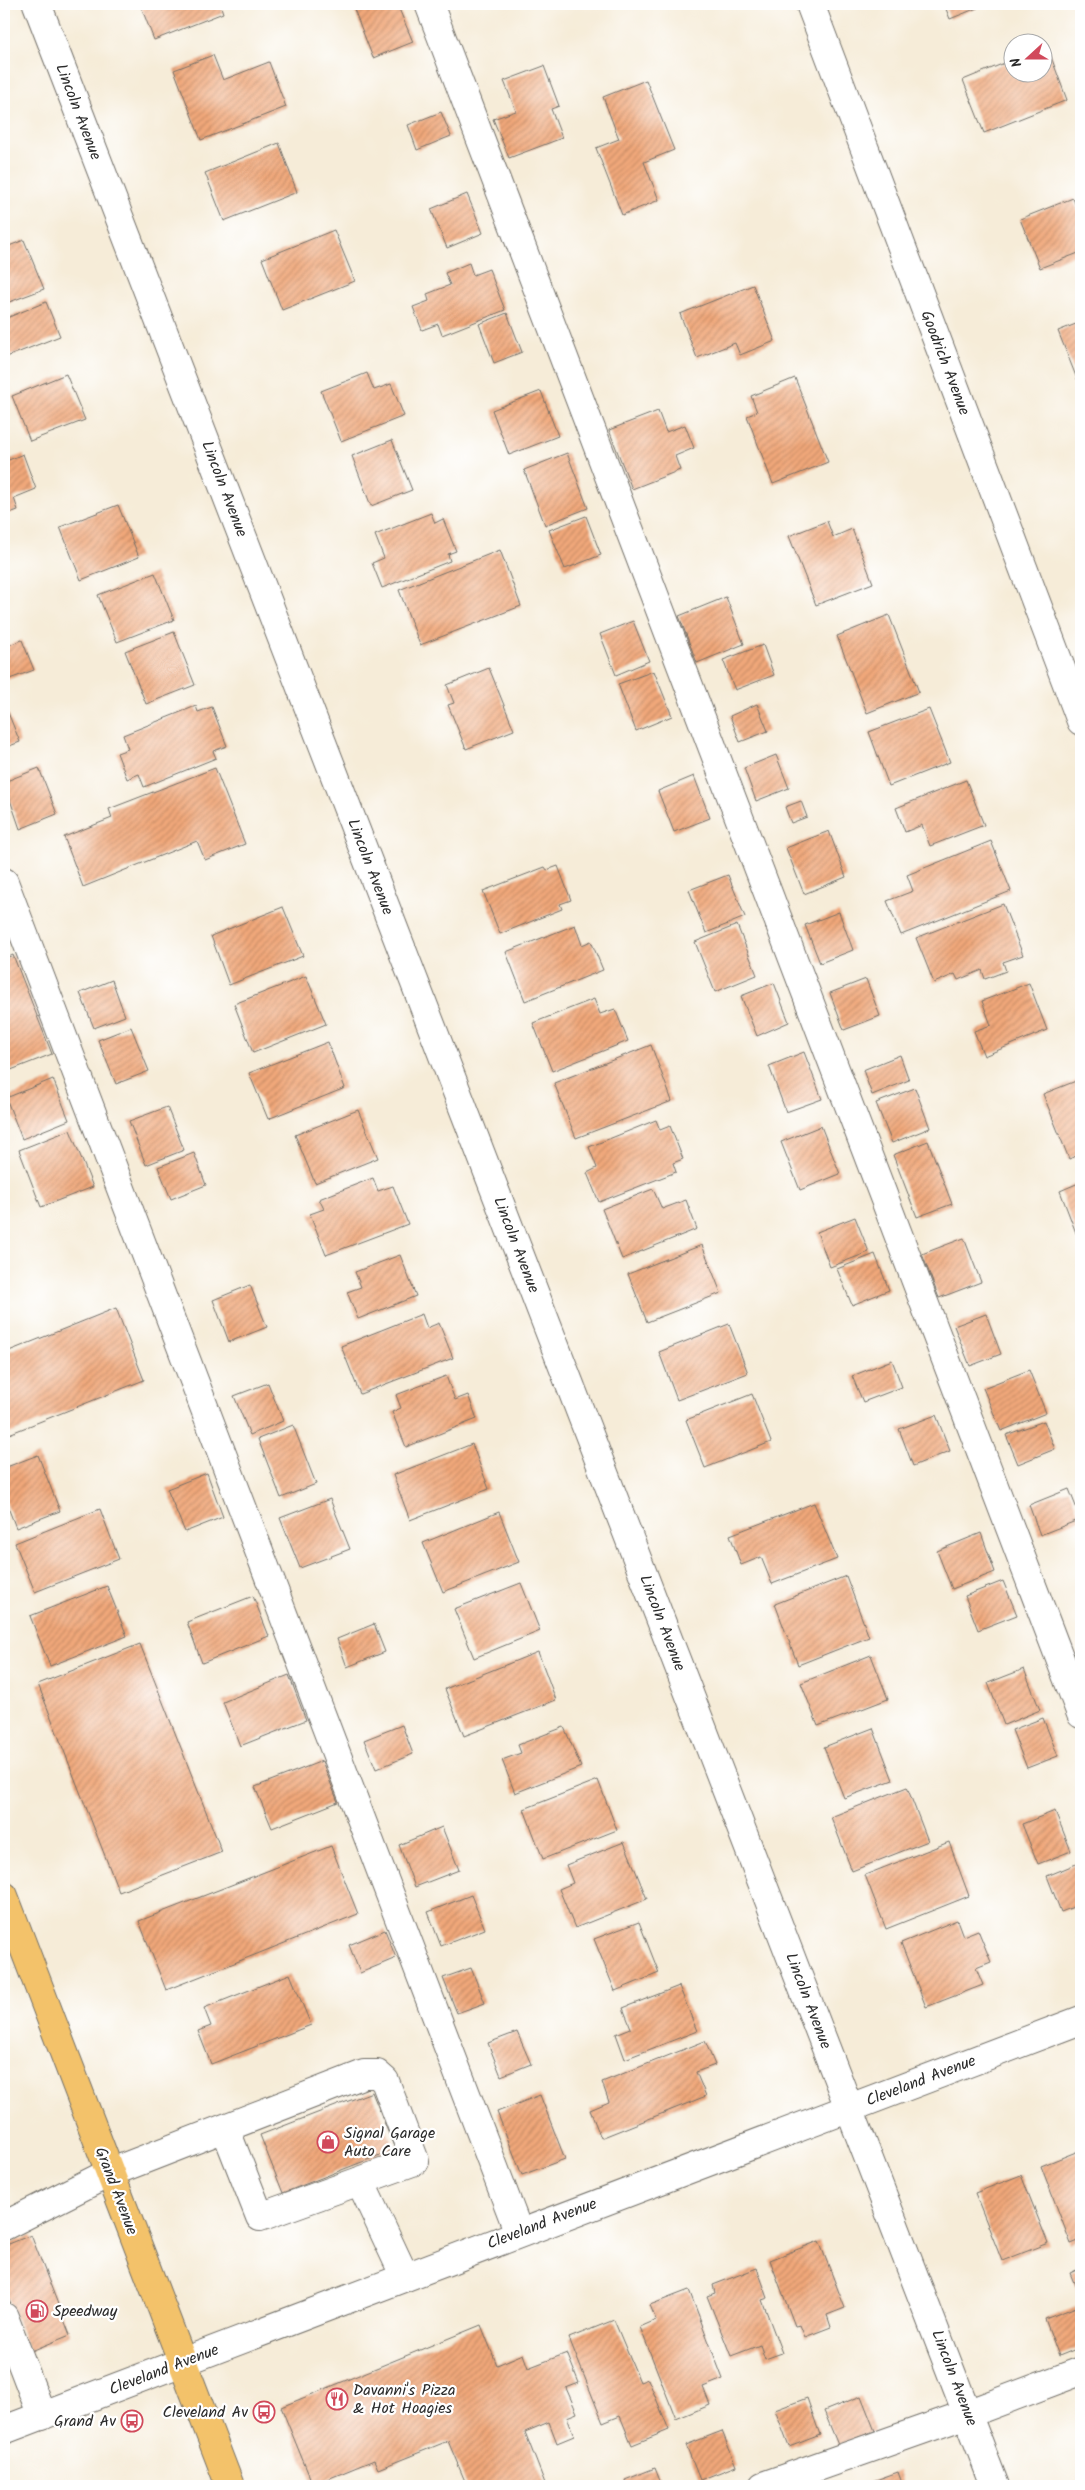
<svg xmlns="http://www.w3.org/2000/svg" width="1085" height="2490" viewBox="0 0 1085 2490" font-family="Kalam,sans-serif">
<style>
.building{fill:url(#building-hatch)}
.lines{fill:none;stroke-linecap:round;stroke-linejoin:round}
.minor-casing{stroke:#726f68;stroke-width:30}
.major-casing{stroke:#726f68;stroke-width:30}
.minor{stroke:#fff;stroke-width:28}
.major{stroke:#f3c26a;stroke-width:28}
.labels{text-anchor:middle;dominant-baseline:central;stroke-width:4.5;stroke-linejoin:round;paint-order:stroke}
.street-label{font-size:16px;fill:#2b2b2b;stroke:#fff}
.poi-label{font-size:16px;fill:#2b2b2b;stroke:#fff;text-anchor:start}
</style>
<defs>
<pattern id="building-hatch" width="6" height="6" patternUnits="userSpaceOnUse" patternTransform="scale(1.25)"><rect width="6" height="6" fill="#f1a87a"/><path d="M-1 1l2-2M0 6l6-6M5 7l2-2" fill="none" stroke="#c38964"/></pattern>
</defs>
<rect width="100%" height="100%" fill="#fff"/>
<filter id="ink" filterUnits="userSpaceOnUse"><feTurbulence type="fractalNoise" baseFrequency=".02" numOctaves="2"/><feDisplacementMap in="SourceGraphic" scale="10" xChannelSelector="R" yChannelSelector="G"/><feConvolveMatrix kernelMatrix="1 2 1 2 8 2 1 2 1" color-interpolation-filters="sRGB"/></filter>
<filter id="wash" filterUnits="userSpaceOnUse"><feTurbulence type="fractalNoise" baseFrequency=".0096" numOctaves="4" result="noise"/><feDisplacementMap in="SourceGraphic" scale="20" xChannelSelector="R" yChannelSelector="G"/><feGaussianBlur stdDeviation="1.12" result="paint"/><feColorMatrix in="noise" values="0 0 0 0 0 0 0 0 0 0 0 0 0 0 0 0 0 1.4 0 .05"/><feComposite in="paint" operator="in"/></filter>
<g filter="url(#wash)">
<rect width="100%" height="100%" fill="#f6ecd8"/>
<g id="blocks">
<g class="building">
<path d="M 140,4 L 220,4 L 223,13 L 154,40 Z"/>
<path d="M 352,4 L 397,4 L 413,42 L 373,58 Z"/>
<path d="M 944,4 L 987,4 L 950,19 Z"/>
<path d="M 1047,46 L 1067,100 L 984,133 L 963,80 L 1012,60 L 1012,72 L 1042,72 L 1042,48 Z"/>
<path d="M 213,55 L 223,80 L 269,62 L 286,107 L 201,140 L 174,70 Z"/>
<path d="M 544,66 L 559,106 L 551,109 L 562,138 L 509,158 L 493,119 L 516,111 L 504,81 Z"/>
<path d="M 646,80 L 674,150 L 644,162 L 659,200 L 622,215 L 596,148 L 619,139 L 603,97 Z"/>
<path d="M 441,112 L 451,136 L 417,150 L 408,125 Z"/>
<path d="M 279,143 L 297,192 L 224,221 L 205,173 Z"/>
<path d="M 467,194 L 483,233 L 447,248 L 431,209 Z"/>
<path d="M 1073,198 L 1081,219 L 1081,252 L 1040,268 L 1020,219 Z"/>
<path d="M 334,230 L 355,281 L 282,310 L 262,259 Z"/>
<path d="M 24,240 L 44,289 L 4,304 L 4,248 Z"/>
<path d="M 469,263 L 473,275 L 489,269 L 505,310 L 442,335 L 438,324 L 422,330 L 413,307 L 429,301 L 427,294 L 450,285 L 445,273 Z"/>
<path d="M 753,285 L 775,341 L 740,355 L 735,343 L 697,358 L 680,314 Z"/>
<path d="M 46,302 L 60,336 L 4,358 L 4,319 Z"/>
<path d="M 507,313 L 522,352 L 494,363 L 479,324 Z"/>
<path d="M 1081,322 L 1081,389 L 1058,331 Z"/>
<path d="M 367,373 L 374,390 L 391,384 L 404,416 L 341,441 L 321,391 Z"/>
<path d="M 66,374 L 85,420 L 30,441 L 12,396 Z"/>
<path d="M 795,378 L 828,462 L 773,484 L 747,416 L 757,412 L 751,396 Z"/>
<path d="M 541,391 L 558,436 L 509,455 L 492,410 Z"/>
<path d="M 658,411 L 666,432 L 685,425 L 694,448 L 675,456 L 680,470 L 632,489 L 609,430 Z"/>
<path d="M 392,440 L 412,490 L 371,506 L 352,456 Z"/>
<path d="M 567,453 L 588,508 L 545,525 L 524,470 Z"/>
<path d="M 23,454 L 36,489 L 14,498 L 18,510 L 4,515 L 4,462 Z"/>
<path d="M 118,505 L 139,557 L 81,580 L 60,527 Z"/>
<path d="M 431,513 L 435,523 L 443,519 L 456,551 L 448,554 L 450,561 L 382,588 L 372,563 L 384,558 L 375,535 Z"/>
<path d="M 586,516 L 601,555 L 565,569 L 549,530 Z"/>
<path d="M 827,521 L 833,537 L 852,529 L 873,583 L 816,605 L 789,536 Z"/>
<path d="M 500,550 L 521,606 L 420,645 L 399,590 Z"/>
<path d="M 155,573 L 174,620 L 117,642 L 98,595 Z"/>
<path d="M 726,597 L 744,644 L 697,663 L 679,616 Z"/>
<path d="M 889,615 L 919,692 L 867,713 L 837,636 Z"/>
<path d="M 633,621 L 649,661 L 616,675 L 600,634 Z"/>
<path d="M 174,632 L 195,685 L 146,704 L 125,651 Z"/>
<path d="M 22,640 L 34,670 L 4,681 L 4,647 Z"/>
<path d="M 763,645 L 774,675 L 735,690 L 723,660 Z"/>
<path d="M 489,668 L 514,730 L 466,749 L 448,705 L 454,703 L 447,685 Z"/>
<path d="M 654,671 L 672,716 L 636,731 L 618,684 Z"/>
<path d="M 4,703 L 20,742 L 4,748 Z"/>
<path d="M 757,704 L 768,731 L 740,742 L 730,716 Z"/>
<path d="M 196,706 L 198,712 L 212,707 L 227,746 L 213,751 L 216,758 L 144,787 L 139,774 L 127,779 L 117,753 L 128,749 L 123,735 Z"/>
<path d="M 929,709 L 950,762 L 889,786 L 869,732 Z"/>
<path d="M 776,755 L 789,788 L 756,801 L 744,768 Z"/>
<path d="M 39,768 L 57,814 L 20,829 L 4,782 Z"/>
<path d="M 215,768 L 245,844 L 205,860 L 197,841 L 83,887 L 64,837 L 112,818 L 109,809 Z"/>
<path d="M 694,776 L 710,818 L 674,832 L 658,791 Z"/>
<path d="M 966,780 L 984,825 L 930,846 L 922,825 L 905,832 L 896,808 Z"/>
<path d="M 801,801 L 807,817 L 791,823 L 785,807 Z"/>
<path d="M 829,831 L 846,877 L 804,894 L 786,848 Z"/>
<path d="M 991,841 L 1011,891 L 901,935 L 887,901 L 913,891 L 907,875 Z"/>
<path d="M 558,866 L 571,900 L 560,904 L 562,909 L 500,934 L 483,891 L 545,867 L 547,870 Z"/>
<path d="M 728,875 L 745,917 L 706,933 L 689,890 Z"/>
<path d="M 1003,904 L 1023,955 L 1003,962 L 1006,971 L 985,979 L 982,970 L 958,980 L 955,974 L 934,983 L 916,938 Z"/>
<path d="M 283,907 L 303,956 L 229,985 L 211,936 Z"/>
<path d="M 839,912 L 853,950 L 820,963 L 805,925 Z"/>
<path d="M 575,925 L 582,945 L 591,941 L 603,970 L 525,1001 L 506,952 Z"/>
<path d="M 737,925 L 757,975 L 715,992 L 695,942 Z"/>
<path d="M 13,955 L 52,1054 L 11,1070 L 4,1053 L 4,959 Z"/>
<path d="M 306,976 L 326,1024 L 253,1053 L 234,1004 Z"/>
<path d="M 866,979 L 880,1016 L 844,1030 L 830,993 Z"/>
<path d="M 112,980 L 125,1016 L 94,1028 L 80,993 Z"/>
<path d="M 774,983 L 789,1022 L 757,1036 L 741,996 Z"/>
<path d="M 1029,983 L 1047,1030 L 984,1056 L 974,1031 L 991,1025 L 982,1001 Z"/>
<path d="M 594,999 L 600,1014 L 615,1009 L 628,1041 L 552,1071 L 533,1023 Z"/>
<path d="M 131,1027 L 149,1071 L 116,1084 L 98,1040 Z"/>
<path d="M 328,1042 L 345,1088 L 268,1119 L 249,1073 Z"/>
<path d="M 651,1045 L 672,1101 L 576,1138 L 554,1083 Z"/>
<path d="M 804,1052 L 822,1099 L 786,1112 L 769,1066 Z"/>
<path d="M 900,1055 L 909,1080 L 872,1095 L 863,1070 Z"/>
<path d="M 53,1079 L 69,1120 L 22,1139 L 6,1098 Z"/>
<path d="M 1081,1079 L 1081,1154 L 1069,1159 L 1043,1094 Z"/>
<path d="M 915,1088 L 930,1128 L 892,1143 L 876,1103 Z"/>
<path d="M 167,1107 L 184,1150 L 146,1165 L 129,1121 Z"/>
<path d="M 358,1110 L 378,1158 L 315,1183 L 295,1135 Z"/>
<path d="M 656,1120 L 660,1130 L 670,1126 L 683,1159 L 673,1163 L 676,1172 L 599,1202 L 587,1173 L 597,1168 L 589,1147 Z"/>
<path d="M 821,1126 L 840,1174 L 800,1190 L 781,1142 Z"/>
<path d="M 70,1130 L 93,1187 L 41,1207 L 19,1150 Z"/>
<path d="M 928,1141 L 952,1204 L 917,1217 L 893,1155 Z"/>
<path d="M 194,1153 L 206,1185 L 171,1199 L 158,1167 Z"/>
<path d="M 373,1178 L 378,1191 L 393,1186 L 408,1224 L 326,1255 L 310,1214 L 324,1209 L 319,1199 Z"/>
<path d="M 1081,1182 L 1081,1246 L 1060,1191 Z"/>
<path d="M 653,1189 L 662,1209 L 686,1200 L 697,1229 L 622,1259 L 602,1209 Z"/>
<path d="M 855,1217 L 869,1252 L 830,1267 L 817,1232 Z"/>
<path d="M 964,1238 L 981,1282 L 939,1298 L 922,1254 Z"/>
<path d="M 702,1245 L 721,1293 L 647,1322 L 628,1274 Z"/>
<path d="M 875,1254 L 889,1290 L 852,1305 L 837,1269 Z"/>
<path d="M 400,1255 L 416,1296 L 358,1319 L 347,1292 L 361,1287 L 355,1272 Z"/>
<path d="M 250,1285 L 267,1327 L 229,1342 L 213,1300 Z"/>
<path d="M 116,1308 L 144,1380 L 4,1436 L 4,1353 Z"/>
<path d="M 422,1314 L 427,1328 L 439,1323 L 453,1358 L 360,1394 L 341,1346 Z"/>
<path d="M 986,1314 L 1001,1354 L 970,1366 L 954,1326 Z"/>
<path d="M 729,1324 L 748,1373 L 677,1400 L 659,1352 Z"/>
<path d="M 892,1360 L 902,1387 L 863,1402 L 852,1376 Z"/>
<path d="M 1029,1370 L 1046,1413 L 1001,1431 L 983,1388 Z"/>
<path d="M 446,1376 L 455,1400 L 468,1395 L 477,1419 L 406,1447 L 392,1412 L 401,1408 L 396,1395 Z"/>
<path d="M 268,1383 L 283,1421 L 250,1435 L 234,1396 Z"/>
<path d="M 752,1394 L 771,1442 L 705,1468 L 686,1420 Z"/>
<path d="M 936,1415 L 950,1451 L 913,1466 L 899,1429 Z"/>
<path d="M 1044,1421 L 1055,1449 L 1018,1464 L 1006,1435 Z"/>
<path d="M 293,1425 L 316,1484 L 281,1498 L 258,1439 Z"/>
<path d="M 472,1444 L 489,1489 L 410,1520 L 393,1475 Z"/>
<path d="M 38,1455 L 60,1511 L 16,1528 L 4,1497 L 4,1468 Z"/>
<path d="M 207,1473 L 223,1517 L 185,1532 L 167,1489 Z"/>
<path d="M 1069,1489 L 1081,1519 L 1040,1535 L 1029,1505 Z"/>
<path d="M 330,1499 L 350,1549 L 300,1568 L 280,1518 Z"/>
<path d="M 814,1503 L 837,1559 L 772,1584 L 761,1557 L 741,1565 L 730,1535 Z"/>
<path d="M 100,1509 L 119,1559 L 35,1592 L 15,1543 Z"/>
<path d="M 499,1512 L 519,1562 L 443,1592 L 423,1543 Z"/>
<path d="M 981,1533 L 995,1572 L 952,1589 L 937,1551 Z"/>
<path d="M 846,1576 L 869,1637 L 798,1665 L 775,1604 Z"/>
<path d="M 1003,1581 L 1017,1615 L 978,1630 L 965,1596 Z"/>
<path d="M 521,1583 L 540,1631 L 474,1658 L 454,1609 Z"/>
<path d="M 107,1586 L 127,1636 L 50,1666 L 30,1616 Z"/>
<path d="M 253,1596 L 269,1636 L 202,1663 L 187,1622 Z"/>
<path d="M 374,1624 L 385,1652 L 347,1667 L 337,1639 Z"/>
<path d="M 140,1644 L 222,1852 L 119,1892 L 38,1684 Z"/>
<path d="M 538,1652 L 556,1700 L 464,1736 L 445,1689 Z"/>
<path d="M 871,1655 L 888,1699 L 818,1726 L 801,1683 Z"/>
<path d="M 1024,1669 L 1040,1710 L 1004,1725 L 988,1683 Z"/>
<path d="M 289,1675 L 306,1720 L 240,1746 L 223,1702 Z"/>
<path d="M 1043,1718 L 1058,1756 L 1027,1768 L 1012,1730 Z"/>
<path d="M 402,1725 L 413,1754 L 376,1769 L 364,1740 Z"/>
<path d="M 564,1727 L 581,1767 L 515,1793 L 502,1760 L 521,1753 L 518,1745 Z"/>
<path d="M 873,1728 L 893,1780 L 844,1798 L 824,1747 Z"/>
<path d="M 322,1761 L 338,1802 L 272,1828 L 255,1787 Z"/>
<path d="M 598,1780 L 617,1830 L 543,1859 L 524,1809 Z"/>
<path d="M 907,1787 L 928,1841 L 852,1871 L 831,1817 Z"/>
<path d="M 1055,1811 L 1071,1851 L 1038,1864 L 1022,1824 Z"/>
<path d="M 442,1827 L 459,1870 L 415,1887 L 399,1845 Z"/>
<path d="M 624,1842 L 647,1899 L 575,1928 L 559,1889 L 573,1883 L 566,1865 Z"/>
<path d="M 949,1842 L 969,1896 L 886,1929 L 865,1875 Z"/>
<path d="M 331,1846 L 358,1914 L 166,1990 L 139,1921 Z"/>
<path d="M 1081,1862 L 1081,1904 L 1061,1912 L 1047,1876 Z"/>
<path d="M 471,1895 L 485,1929 L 441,1946 L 428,1912 Z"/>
<path d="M 957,1920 L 963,1936 L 978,1930 L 991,1962 L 976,1968 L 983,1985 L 926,2007 L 901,1943 Z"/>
<path d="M 639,1922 L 659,1973 L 615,1991 L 594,1939 Z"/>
<path d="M 385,1930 L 396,1958 L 360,1973 L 349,1945 Z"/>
<path d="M 471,1968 L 485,2003 L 457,2013 L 443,1978 Z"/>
<path d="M 290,1974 L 311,2025 L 211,2064 L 198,2031 L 211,2026 L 204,2008 Z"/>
<path d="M 679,1986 L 697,2031 L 625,2059 L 616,2034 L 631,2028 L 623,2008 Z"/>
<path d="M 517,2032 L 531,2064 L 501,2076 L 488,2043 Z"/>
<path d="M 705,2041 L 715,2065 L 696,2072 L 706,2096 L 601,2138 L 590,2110 L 609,2102 L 602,2082 Z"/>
<path d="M 372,2092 L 395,2149 L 283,2193 L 260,2135 Z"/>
<path d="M 540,2095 L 565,2159 L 522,2175 L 497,2112 Z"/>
<path d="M 1081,2150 L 1081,2240 L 1071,2244 L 1041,2166 Z"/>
<path d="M 1021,2175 L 1048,2243 L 1002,2261 L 975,2193 Z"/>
<path d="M 31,2235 L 70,2335 L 29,2352 L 4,2287 L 4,2246 Z"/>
<path d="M 819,2241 L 845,2308 L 827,2315 L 831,2327 L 805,2337 L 800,2325 L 795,2326 L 770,2260 Z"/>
<path d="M 757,2268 L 768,2298 L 762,2300 L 782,2353 L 765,2359 L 760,2345 L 731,2356 L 707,2296 L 715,2293 L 713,2285 Z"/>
<path d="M 1081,2268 L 1081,2300 L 1070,2273 Z"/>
<path d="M 689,2290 L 723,2379 L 703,2387 L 710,2405 L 676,2419 L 640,2327 L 656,2320 L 650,2305 Z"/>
<path d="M 1076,2307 L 1081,2319 L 1081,2347 L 1059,2356 L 1045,2319 Z"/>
<path d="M 614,2320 L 640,2382 L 648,2379 L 669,2430 L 632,2445 L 620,2416 L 603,2423 L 569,2338 Z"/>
<path d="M 481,2325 L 497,2365 L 523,2354 L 528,2368 L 567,2353 L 579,2383 L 566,2388 L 577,2413 L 567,2417 L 574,2436 L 557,2443 L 549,2422 L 525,2432 L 546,2486 L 467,2486 L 448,2441 L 378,2469 L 374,2460 L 313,2485 L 281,2407 Z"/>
<path d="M 861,2396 L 875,2431 L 838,2445 L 824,2411 Z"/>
<path d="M 807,2398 L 820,2435 L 789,2447 L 775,2410 Z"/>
<path d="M 722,2431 L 736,2466 L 700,2480 L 686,2445 Z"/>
<path d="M 655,2468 L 662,2486 L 627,2486 L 625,2480 Z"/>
<path d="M 898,2472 L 903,2486 L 859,2486 Z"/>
</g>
</g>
</g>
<g filter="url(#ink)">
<use href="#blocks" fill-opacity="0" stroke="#726f68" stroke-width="1"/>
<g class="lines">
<g class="minor-casing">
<g id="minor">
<path d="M 37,4 L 995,2486"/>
<path d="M 429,4 L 1081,1714"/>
<path d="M 810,4 L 1081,721"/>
<path d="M 4,882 L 519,2233"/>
<path d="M 360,2181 L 405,2277"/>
<path d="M 4,2226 L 109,2173 L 364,2074 L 377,2074 L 385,2081 L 415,2161 L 260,2217 L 225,2128"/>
<path d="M 4,2317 L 42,2416"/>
<path d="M 4,2430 L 1081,2020"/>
<path d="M 763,2486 L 967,2414 L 1081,2371"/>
</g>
</g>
<g class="major-casing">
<path id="major" d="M 4,1896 L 230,2486"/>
</g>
<use href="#minor" class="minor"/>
<use href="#major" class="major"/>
</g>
</g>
<defs>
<g id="shop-ring" transform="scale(1.125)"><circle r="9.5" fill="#fff" stroke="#d1495b" stroke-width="1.5"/><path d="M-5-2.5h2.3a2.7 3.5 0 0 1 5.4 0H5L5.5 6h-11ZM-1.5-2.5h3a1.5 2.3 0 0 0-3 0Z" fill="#d1495b"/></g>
<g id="fuel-ring" transform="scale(1.125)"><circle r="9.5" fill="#fff" stroke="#d1495b" stroke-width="1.5"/><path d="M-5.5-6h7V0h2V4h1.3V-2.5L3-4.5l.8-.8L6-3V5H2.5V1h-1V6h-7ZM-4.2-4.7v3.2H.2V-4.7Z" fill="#d1495b"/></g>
<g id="restaurant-ring" transform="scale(1.125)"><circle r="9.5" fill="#fff" stroke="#d1495b" stroke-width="1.5"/><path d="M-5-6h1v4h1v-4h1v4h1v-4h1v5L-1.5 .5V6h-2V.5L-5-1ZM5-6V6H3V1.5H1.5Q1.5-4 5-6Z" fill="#d1495b"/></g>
<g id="bus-ring" transform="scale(1.125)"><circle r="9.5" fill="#fff" stroke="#d1495b" stroke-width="1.5"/><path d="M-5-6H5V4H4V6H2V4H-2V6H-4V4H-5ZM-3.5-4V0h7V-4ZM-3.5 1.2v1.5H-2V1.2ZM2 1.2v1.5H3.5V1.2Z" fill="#d1495b"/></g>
</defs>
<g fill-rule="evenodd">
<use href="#shop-ring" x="328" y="2142"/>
<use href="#fuel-ring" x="37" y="2311"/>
<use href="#restaurant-ring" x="337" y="2399"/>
<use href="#bus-ring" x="264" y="2412"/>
<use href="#bus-ring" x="132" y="2421"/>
</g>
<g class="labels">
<g class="street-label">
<text transform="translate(78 112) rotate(69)">Lincoln Avenue</text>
<text transform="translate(945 363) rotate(69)">Goodrich Avenue</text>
<text transform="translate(224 489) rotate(69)">Lincoln Avenue</text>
<text transform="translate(370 867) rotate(69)">Lincoln Avenue</text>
<text transform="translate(516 1245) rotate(69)">Lincoln Avenue</text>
<text transform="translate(662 1623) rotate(69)">Lincoln Avenue</text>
<text transform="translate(808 2001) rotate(69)">Lincoln Avenue</text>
<text transform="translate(921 2081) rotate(-21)">Cleveland Avenue</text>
<text transform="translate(116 2191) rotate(69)">Grand Avenue</text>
<text transform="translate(542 2224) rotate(-21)">Cleveland Avenue</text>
<text transform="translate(164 2370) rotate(-21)">Cleveland Avenue</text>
<text transform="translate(954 2378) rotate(69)">Lincoln Avenue</text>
</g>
<g class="poi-label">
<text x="344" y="2133">Signal Garage<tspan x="344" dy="18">Auto Care</tspan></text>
<text x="53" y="2311">Speedway</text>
<text x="353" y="2390">Davanni's Pizza<tspan x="353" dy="18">&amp; Hot Hoagies</tspan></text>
<text x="248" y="2412" text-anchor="end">Cleveland Av</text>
<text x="116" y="2421" text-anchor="end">Grand Av</text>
</g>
</g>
<rect width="1085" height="2490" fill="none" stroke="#fff" stroke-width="20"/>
<g transform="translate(1028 58) rotate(249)"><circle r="24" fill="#ffffff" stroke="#aaaaaa"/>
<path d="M0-4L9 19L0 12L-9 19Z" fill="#d1495b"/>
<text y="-8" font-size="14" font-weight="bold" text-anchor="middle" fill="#2b2b2b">N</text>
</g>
</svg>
